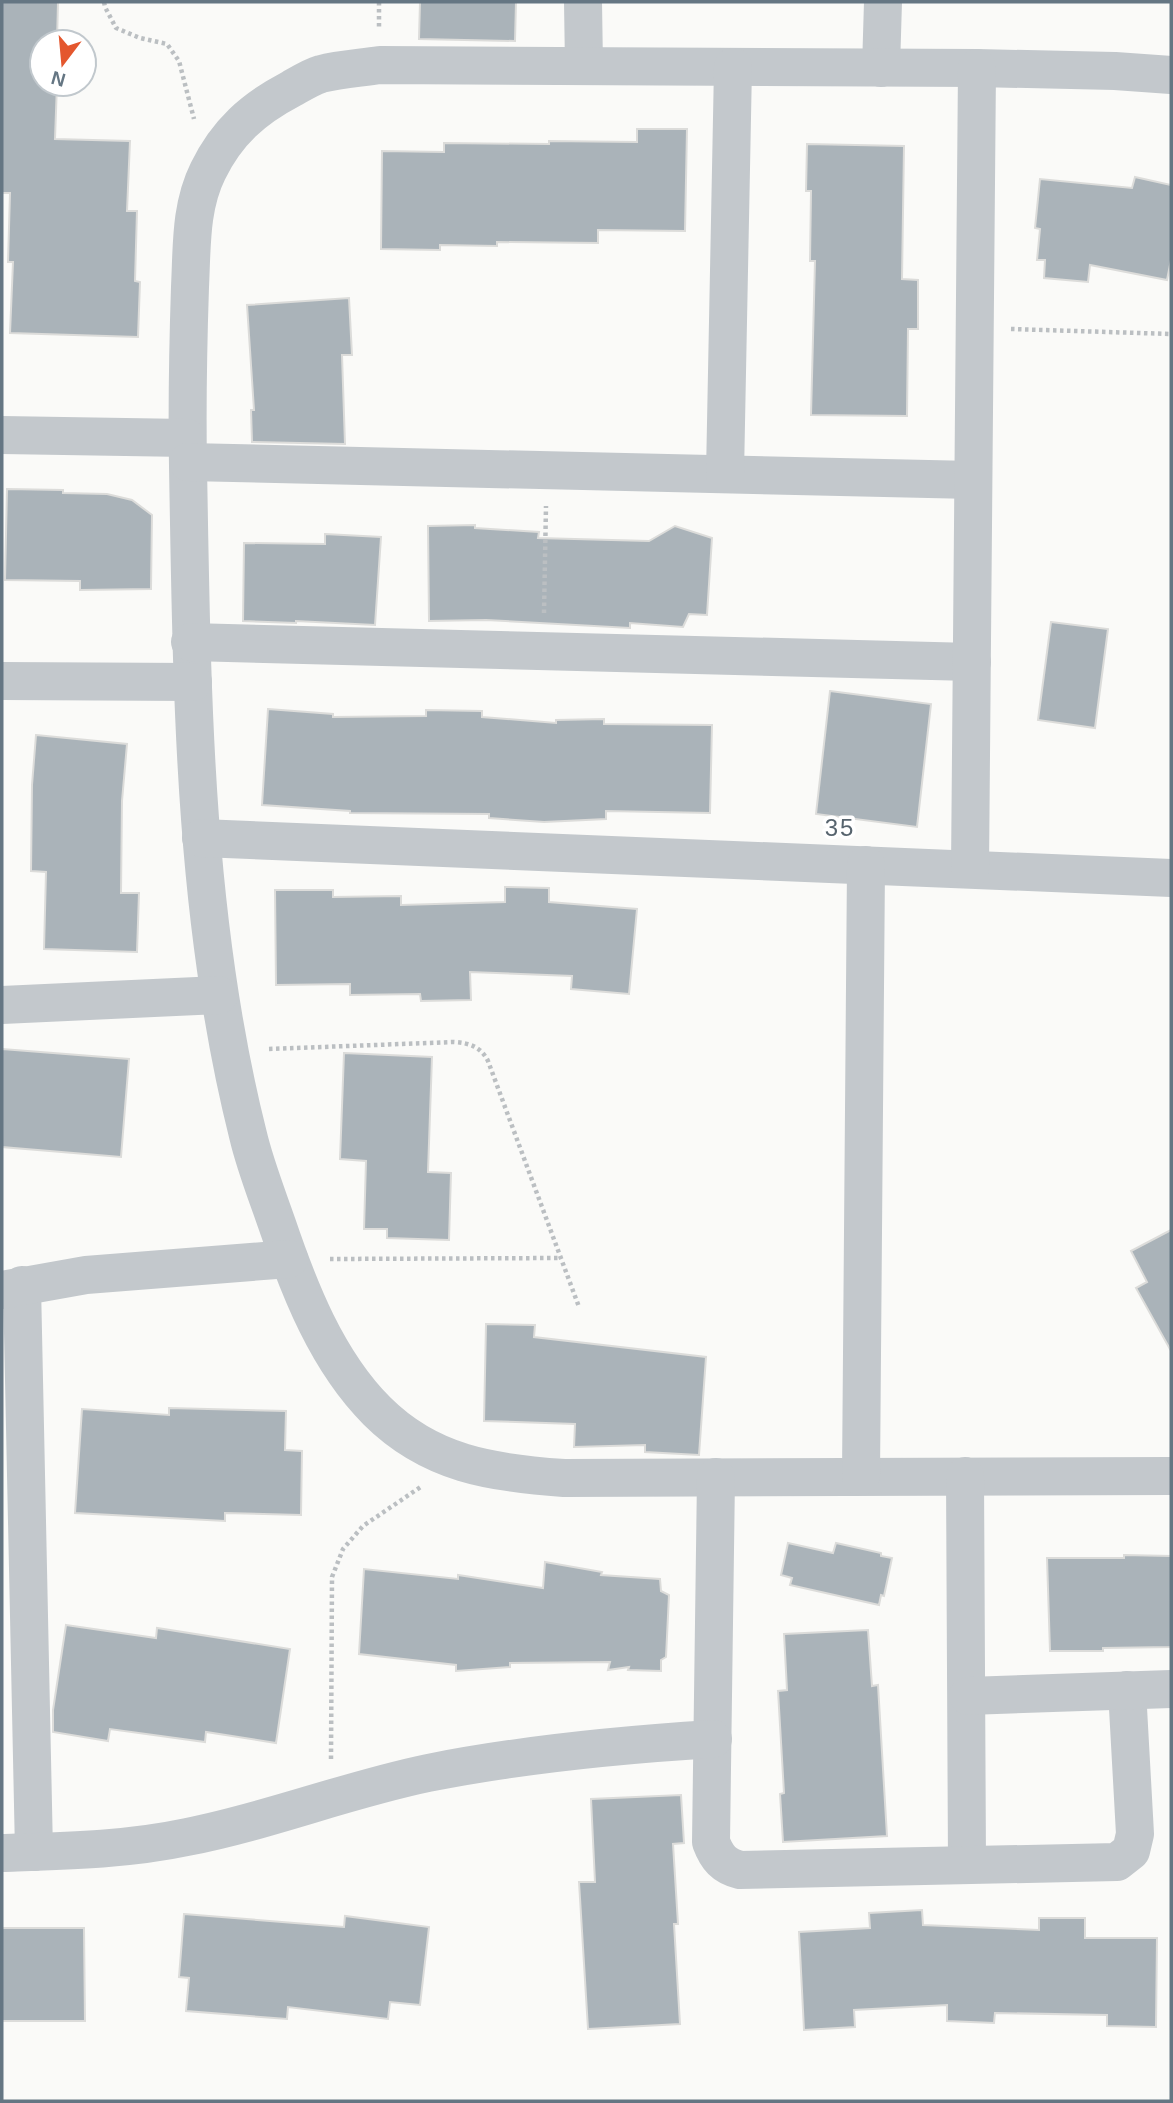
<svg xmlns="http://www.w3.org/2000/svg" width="1173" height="2103" viewBox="0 0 1173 2103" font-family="Arial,sans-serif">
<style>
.building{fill:#aab3b9;stroke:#dcdcda;stroke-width:2}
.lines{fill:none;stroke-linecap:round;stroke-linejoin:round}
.path{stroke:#bbbfc2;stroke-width:4.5;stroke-dasharray:3.5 3.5;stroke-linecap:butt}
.street{stroke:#c3c8cc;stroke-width:38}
.labels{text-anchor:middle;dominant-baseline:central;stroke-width:7;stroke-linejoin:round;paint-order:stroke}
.neighbourhood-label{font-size:24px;letter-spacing:2px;fill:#57646e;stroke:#fff}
</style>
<rect width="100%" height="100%" fill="#fafaf8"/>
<g class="building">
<path d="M 2,2 L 58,2 L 57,42 L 42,42 L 42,84 L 57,84 L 55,139 L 130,141 L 127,211 L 137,211 L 135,281 L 140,282 L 138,337 L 10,333 L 13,262 L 8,262 L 10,193 L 2,193 Z"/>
<path d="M 420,2 L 516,2 L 515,41 L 419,39 Z"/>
<path d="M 637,129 L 687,129 L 685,231 L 598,230 L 598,243 L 497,242 L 497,246 L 440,245 L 440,250 L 381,249 L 382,151 L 444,152 L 444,143 L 549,144 L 549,141 L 637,142 Z"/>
<path d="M 807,144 L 904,146 L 902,279 L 918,280 L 918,329 L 908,329 L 907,416 L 811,415 L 815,261 L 810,261 L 811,191 L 806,191 Z"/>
<path d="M 1135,177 L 1171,185 L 1171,260 L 1167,280 L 1090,265 L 1088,282 L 1044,278 L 1045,260 L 1037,260 L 1040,229 L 1035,228 L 1040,179 L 1132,188 Z"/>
<path d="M 349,298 L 352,355 L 342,355 L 345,444 L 252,442 L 251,410 L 254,410 L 247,305 Z"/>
<path d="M 7,489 L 63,490 L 63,493 L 107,494 L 132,500 L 152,515 L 151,589 L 80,590 L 80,581 L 5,580 Z"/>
<path d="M 475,525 L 475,528 L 539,532 L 538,538 L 649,541 L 675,526 L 712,538 L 707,615 L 689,614 L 683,627 L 630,623 L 630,628 L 486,620 L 429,621 L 428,526 Z"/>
<path d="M 325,534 L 381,537 L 375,625 L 296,621 L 296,623 L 243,621 L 244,543 L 325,544 Z"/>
<path d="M 1051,622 L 1108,629 L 1095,728 L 1038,720 Z"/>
<path d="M 830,691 L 931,704 L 917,827 L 816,814 Z"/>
<path d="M 268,709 L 333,714 L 333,717 L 426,716 L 426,710 L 482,711 L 482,717 L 556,723 L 556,720 L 604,719 L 604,724 L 712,725 L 710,813 L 606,811 L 606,819 L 544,822 L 489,818 L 489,814 L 350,813 L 350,811 L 262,805 Z"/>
<path d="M 36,735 L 127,744 L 122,801 L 121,893 L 139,893 L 137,952 L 44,949 L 46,872 L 31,871 L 32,785 Z"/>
<path d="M 505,887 L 549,888 L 549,902 L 637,909 L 629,994 L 571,989 L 572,976 L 470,972 L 471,1000 L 421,1001 L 420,994 L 350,995 L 350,984 L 276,985 L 275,890 L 333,890 L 333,897 L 401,896 L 401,905 L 505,902 Z"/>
<path d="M 2,1049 L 129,1059 L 121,1157 L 2,1147 Z"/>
<path d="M 344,1053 L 432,1057 L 428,1172 L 451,1173 L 449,1240 L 387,1238 L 387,1229 L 364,1229 L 366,1161 L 340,1159 Z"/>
<path d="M 1171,1230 L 1171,1351 L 1136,1288 L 1147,1282 L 1131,1251 Z"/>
<path d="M 486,1324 L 535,1325 L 534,1337 L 706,1357 L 699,1455 L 645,1452 L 645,1445 L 574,1447 L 575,1424 L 484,1421 Z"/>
<path d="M 169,1408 L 286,1411 L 285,1450 L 302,1451 L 301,1515 L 225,1513 L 225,1521 L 75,1513 L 82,1409 L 169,1415 Z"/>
<path d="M 788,1543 L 833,1553 L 836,1543 L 881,1553 L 881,1556 L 892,1558 L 884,1596 L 881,1595 L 879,1605 L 790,1585 L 792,1578 L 781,1575 Z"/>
<path d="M 1124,1555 L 1171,1556 L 1171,1647 L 1103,1648 L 1103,1651 L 1050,1651 L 1047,1558 L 1124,1558 Z"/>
<path d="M 545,1562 L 602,1572 L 601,1575 L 660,1579 L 661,1591 L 669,1595 L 666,1657 L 661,1660 L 661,1671 L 628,1670 L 629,1667 L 608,1670 L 610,1662 L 510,1663 L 510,1667 L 456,1671 L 456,1665 L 359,1654 L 364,1569 L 458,1579 L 458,1575 L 543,1588 Z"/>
<path d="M 66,1625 L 156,1638 L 157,1628 L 290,1649 L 276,1743 L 206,1732 L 205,1742 L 110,1729 L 108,1741 L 53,1732 L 53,1710 Z"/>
<path d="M 868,1630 L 872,1686 L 878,1685 L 887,1836 L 783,1842 L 780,1794 L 784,1793 L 778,1691 L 787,1690 L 784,1634 Z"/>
<path d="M 681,1795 L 684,1843 L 673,1844 L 678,1924 L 674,1924 L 680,2024 L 588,2029 L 579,1882 L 595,1882 L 591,1799 Z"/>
<path d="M 922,1910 L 923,1925 L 1039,1930 L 1039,1918 L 1085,1918 L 1085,1938 L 1157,1938 L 1156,2027 L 1107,2026 L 1107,2015 L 995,2013 L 994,2023 L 947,2021 L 947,2005 L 854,2010 L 855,2027 L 804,2030 L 799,1932 L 870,1928 L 869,1913 Z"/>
<path d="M 184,1914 L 344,1927 L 345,1916 L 429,1927 L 420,2005 L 390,2002 L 388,2019 L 288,2007 L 287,2019 L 186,2011 L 189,1978 L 179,1977 Z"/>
<path d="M 2,1928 L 84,1928 L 85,2021 L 2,2021 Z"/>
</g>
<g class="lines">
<g class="path">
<path d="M 104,2 L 105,7 L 116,28 L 140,38 L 167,44 L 179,61 L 194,119"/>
<path d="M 379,2 L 379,29"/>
<path d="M 1011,329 L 1171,334"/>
<path d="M 544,613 L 546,506"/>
<path d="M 269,1049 L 454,1042 C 470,1043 481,1047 488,1061 L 579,1307"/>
<path d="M 330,1259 L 561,1258"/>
<path d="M 331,1759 L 332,1577 L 343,1549 L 363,1526 L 422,1486"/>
</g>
<g class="street">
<path d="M 583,2 L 584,66"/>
<path d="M 881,68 L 883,2"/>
<path d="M 1171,75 L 1115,71 L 977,68 L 380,65 C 361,68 340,69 321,74 C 311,77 300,84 291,89 C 253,109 227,132 208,171 C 190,207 192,248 190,287 C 188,347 187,407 188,466 C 192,690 193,917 248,1135 C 255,1165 267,1195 277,1224 C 299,1289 327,1361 377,1411 C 430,1464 492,1473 564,1478 L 1171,1476"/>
<path d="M 2,435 L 187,438"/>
<path d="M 188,462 L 973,480"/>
<path d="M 725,474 L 733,67"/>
<path d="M 190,642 L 972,662"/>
<path d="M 2,681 L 193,682"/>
<path d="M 201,838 L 1171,878"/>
<path d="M 970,869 L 977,68"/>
<path d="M 2,1005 L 219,995"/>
<path d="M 22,1285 L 34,1852"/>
<path d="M 2,1290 L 86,1275 L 289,1259"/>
<path d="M 861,1476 L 866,865"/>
<path d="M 965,1476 L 967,1864"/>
<path d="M 716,1477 L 711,1842 C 717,1858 724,1866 740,1870 L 1117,1862 L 1131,1851 L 1135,1834 L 1127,1690"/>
<path d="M 968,1696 L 1171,1689"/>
<path d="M 2,1853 C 63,1851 126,1850 187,1837 C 269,1821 346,1790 428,1773 C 523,1754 617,1745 713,1739"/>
</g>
</g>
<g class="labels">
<g class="neighbourhood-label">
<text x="840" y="827">35</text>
</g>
</g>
<rect width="1173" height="2103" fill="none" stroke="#657683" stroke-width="7"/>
<g transform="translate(63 63) rotate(196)"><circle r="33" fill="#ffffff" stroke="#c1c8cd" stroke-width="2"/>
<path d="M0-5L12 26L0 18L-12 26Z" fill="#e4572e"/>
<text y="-10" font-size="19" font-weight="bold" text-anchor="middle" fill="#657683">N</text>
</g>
</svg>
